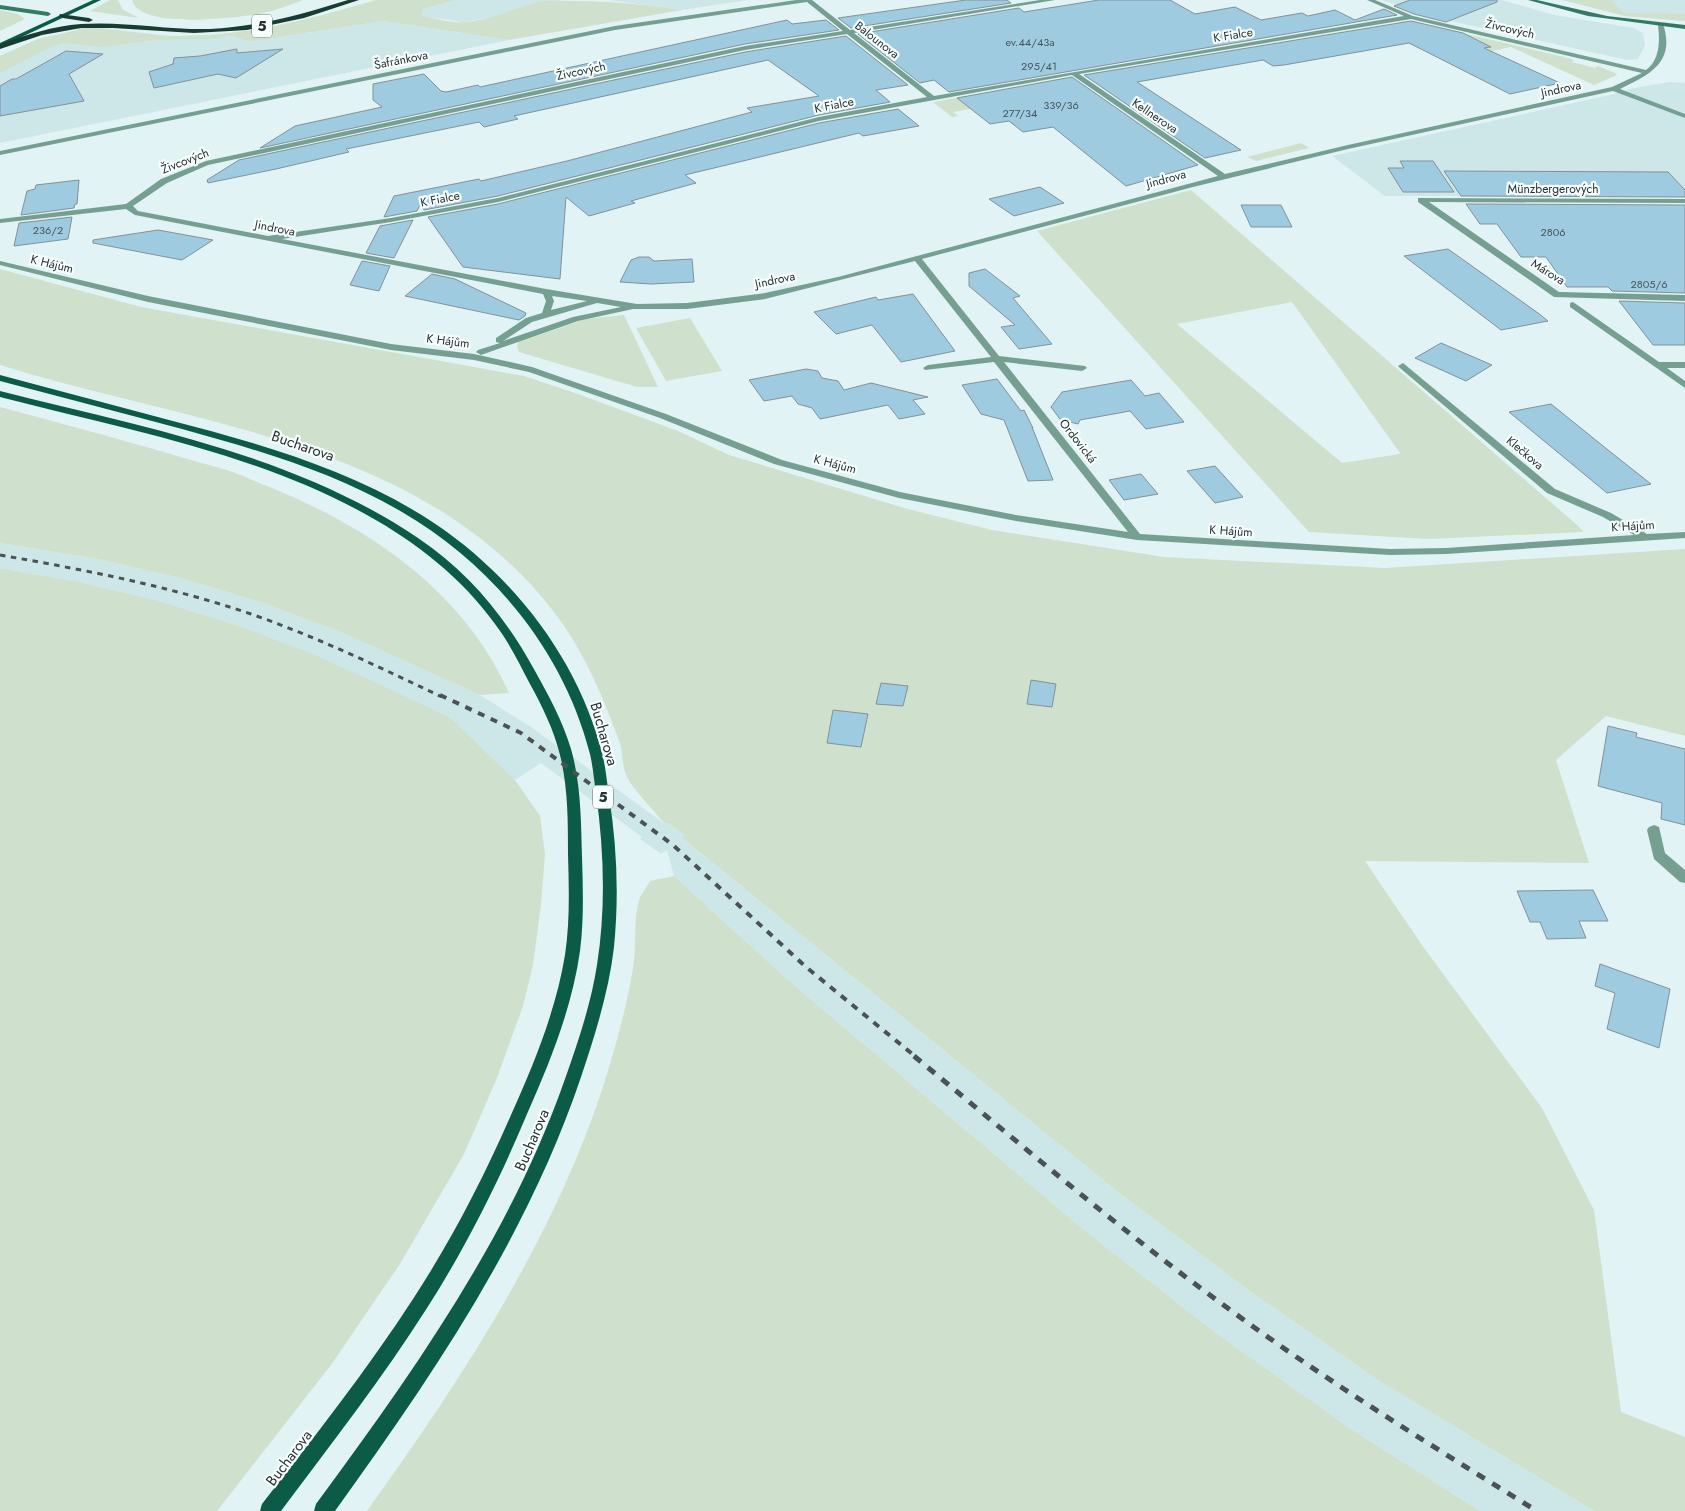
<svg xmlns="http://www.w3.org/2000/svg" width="1685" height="1511" viewBox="0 0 1685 1511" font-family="Jost,sans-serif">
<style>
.built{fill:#cde7e9}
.green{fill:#cfe1cc;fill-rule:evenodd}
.building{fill:#9fcbe1;stroke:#839198}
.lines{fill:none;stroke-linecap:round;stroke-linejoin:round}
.street{fill:#75a091;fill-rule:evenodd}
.secondary{fill:#337964;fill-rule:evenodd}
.primary{fill:#0b5b47;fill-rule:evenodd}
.highway{fill:#183c31;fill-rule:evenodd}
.rail-far2{stroke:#4a5253;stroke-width:3;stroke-dasharray:5.5 5.5;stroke-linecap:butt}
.rail-far1{stroke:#4a5253;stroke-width:4;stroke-dasharray:7 7;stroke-linecap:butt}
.rail{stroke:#4a5253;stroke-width:5;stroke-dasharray:9 9;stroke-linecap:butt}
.labels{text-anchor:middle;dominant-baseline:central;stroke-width:4.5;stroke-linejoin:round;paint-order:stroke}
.far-number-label{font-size:11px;fill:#46565c}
.far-street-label{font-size:12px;fill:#292f30;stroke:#f7fefe}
.shield{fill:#f7fefe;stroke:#676d6e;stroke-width:1}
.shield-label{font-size:14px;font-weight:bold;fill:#292f30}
.street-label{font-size:15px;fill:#292f30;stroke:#f7fefe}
</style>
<rect width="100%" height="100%" fill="#e1f3f4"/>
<g class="built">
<path d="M 457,0 L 565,0 L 542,2 L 489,18 L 463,22 L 422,16 L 423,9 Z"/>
<path d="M 609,0 L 748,0 L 682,10 Z"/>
<path d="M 1381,0 L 1502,0 L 1554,15 L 1634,28 L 1643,33 L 1645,45 L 1638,59 L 1627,60 L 1446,20 Z"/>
<path d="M 1563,0 L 1685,0 L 1685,21 L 1625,16 Z"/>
<path d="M 383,21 L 509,40 L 0,143 L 0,56 L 38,39 L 78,30 L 77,28 L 102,28 L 170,36 L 227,35 L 250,42 Z"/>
<path d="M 1669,82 L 1685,83 L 1685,195 L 1385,196 L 1332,156 L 1610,95 L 1629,89 Z"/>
<path d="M 0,543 L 103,560 L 184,579 L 263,603 L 343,633 L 480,695 L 531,727 L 665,824 L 668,823 L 685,836 L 683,839 L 1118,1192 L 1244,1287 L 1378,1380 L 1594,1511 L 1480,1511 L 1351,1429 L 1212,1330 L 1083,1229 L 788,980 L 674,876 L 667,850 L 661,854 L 640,839 L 642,837 L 541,763 L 515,780 L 451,718 L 236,625 L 158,601 L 79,582 L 0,568 Z"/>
</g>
<g class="green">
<path d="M 110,0 L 118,0 L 123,10 L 139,18 L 90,11 Z"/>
<path d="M 132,0 L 303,0 C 290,5 277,10 263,13 C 241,18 138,30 132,0 Z"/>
<path d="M 376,0 L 457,0 L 423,9 L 422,16 C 435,18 450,23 463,22 C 492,21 517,5 545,1 C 591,0 636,3 682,10 L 509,40 L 383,21 L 250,42 L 227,35 L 216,39 L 156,40 L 102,47 L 64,43 L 52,46 L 0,73 L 0,56 L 38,39 L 78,30 L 77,28 C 109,27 140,35 172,36 C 244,37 307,20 376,0 Z"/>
<path d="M 1563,0 L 1611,0 L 1624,13 L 1685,14 L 1685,21 L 1625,16 Z"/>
<path d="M 0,10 L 18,14 L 25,19 L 0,31 Z"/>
<path d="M 1412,21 L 1564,57 L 1574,60 L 1572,62 L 1595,68 L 1598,66 L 1615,73 L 1617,75 L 1594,85 L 1511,47 L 1472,55 L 1437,34 L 1397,22 Z"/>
<path d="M 1064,79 L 1077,90 L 953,112 L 958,116 L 952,117 L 933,102 Z"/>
<path d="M 1301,143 L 1309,148 L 1256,161 L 1247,157 Z"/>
<path d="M 1191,190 L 1577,525 L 1584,532 L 1428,539 L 1309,532 L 1037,231 ZM 1292,302 L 1400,453 L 1400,454 L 1342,463 L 1177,324 Z"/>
<path d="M 0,269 L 141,307 L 524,376 L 578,394 L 678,431 L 729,455 L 904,508 L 992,530 L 1164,557 L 1385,568 L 1685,549 L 1685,736 L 1606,716 L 1556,760 L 1589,863 L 1365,861 L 1424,948 L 1542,1108 L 1594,1210 L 1621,1412 L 1685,1437 L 1685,1511 L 1594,1511 L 1378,1380 L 1244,1287 L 1118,1192 L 682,838 L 685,836 L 668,823 L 665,824 C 656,813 632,788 627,777 C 622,767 623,754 620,743 C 603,697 584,651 554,612 C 421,440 192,425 0,365 Z"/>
<path d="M 624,315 L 658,387 L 637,387 L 519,352 L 517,347 L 518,342 L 586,319 Z"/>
<path d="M 690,318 L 722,371 L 666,381 L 636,328 Z"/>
<path d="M 0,407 C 50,420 100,434 150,448 C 176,456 203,463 230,471 C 244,476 258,483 272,488 C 372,529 464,592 509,693 L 480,695 L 343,633 L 263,603 L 184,579 L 103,560 L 0,543 Z"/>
<path d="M 0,568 L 79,582 L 159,601 L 236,625 L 315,655 L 394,691 L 451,718 L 515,780 L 540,816 L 545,854 L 541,905 L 533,965 L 523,1006 L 497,1078 L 464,1154 L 400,1264 L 331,1365 L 217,1511 L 0,1511 Z"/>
<path d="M 674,876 L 788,980 L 1083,1229 L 1212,1330 L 1351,1429 L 1480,1511 L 367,1511 C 460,1381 550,1245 601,1093 C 614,1052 626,1011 633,968 C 637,946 633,922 639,900 C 641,894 647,887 650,881 Z"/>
</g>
<g class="building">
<path d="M 966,0 L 1007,0 L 1011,3 L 851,28 L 838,18 Z"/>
<path d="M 1099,0 L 1170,0 L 1195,14 L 1235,7 L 1261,20 L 1302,13 L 1308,16 L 1335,10 L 1355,20 L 1384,9 L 1397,15 L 949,92 L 934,80 L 920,83 L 858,34 L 1019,8 L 1024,12 Z"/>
<path d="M 1410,0 L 1497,0 L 1497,2 L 1446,22 L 1414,14 L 1394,6 Z"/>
<path d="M 787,20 L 792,24 L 826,20 L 839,30 L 745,44 L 260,148 L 295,126 L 382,107 L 373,100 L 373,84 L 424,74 L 441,91 L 446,92 L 478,85 L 480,87 Z"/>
<path d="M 1411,21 L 1463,33 L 1491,47 L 1484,48 L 1560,83 L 1510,94 L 1409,43 L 1284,65 L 1273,66 L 1263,60 L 1137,82 L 1241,150 L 1205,158 L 1084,75 Z"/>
<path d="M 846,36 L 908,85 L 876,90 L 890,102 L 819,115 L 498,196 L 424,210 L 420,205 L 417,211 L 384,217 L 394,196 L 479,179 L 481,181 L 567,161 L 752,112 L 747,108 L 819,96 L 768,60 L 514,116 L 518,119 L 484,127 L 479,122 L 346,149 L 349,152 L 276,169 L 208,183 L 207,180 L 239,160 L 745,52 Z"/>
<path d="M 237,49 L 237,53 L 283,49 L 236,78 L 218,74 L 154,88 L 149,72 L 173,64 L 174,58 L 200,56 Z"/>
<path d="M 66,51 L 103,54 L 69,74 L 84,101 L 0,116 L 0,86 L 12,79 L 16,79 Z"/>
<path d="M 1072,77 L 1198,165 L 1126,186 L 1053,127 L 1023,132 L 1009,121 L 990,124 L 957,98 Z"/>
<path d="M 898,109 L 919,126 L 863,136 L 859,133 L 685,175 L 696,183 L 631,201 L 635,203 L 589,216 L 566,197 L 560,279 L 463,267 L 428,217 L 498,204 L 819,123 Z"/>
<path d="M 1400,161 L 1433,161 L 1454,192 L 1403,192 L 1388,168 L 1404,168 Z"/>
<path d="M 1444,171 L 1668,172 L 1685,190 L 1685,197 L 1461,196 Z"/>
<path d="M 79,180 L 77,204 L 75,204 L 74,208 L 21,215 L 27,191 L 35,189 L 36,185 Z"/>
<path d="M 1040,187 L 1064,203 L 1014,216 L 989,199 Z"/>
<path d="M 1466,204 L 1685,205 L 1685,293 L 1612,291 L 1608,287 L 1567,287 L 1546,257 L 1521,257 L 1497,224 L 1480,224 Z"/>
<path d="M 1241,205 L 1281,205 L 1292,227 L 1251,227 Z"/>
<path d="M 72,217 L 68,239 L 14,246 L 19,223 Z"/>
<path d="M 413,220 L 394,258 L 366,253 L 380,226 Z"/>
<path d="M 158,230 L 213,240 L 182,260 L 93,243 L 93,240 Z"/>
<path d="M 1448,249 L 1538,313 L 1548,321 L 1501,330 L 1404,256 Z"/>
<path d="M 639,257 L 649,257 L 654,261 L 692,259 L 694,282 L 651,284 L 620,282 L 631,260 Z"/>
<path d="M 362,261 L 390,266 L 379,291 L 350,285 Z"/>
<path d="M 985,269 L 1020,296 L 1013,298 L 1052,344 L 1019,349 L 1001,327 L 1015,325 L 969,286 L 969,273 Z"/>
<path d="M 432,274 L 455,279 L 526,313 L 525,316 L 519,320 L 405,296 Z"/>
<path d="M 913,294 L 955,351 L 901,362 L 872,325 L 836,334 L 814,312 L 876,297 L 878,300 Z"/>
<path d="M 1619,301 L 1685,303 L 1685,345 L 1653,345 Z"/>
<path d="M 1441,343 L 1492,365 L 1466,381 L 1415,358 Z"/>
<path d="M 806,369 L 818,371 L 822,378 L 838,381 L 844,390 L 871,383 L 928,397 L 913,400 L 925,414 L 899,419 L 888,405 L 820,419 L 812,408 L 798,404 L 792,396 L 764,401 L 749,380 Z"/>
<path d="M 997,379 L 1021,411 L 1024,410 L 1033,428 L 1032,427 L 1053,480 L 1028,481 L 1004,420 L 981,414 L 962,385 Z"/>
<path d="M 1131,380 L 1145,396 L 1159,393 L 1184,422 L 1146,429 L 1130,411 L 1080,420 L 1078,424 L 1070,422 L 1063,423 L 1051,407 L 1062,392 Z"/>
<path d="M 1551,404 L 1608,450 L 1651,484 L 1607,493 L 1509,412 Z"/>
<path d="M 1215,466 L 1243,497 L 1215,503 L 1187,471 Z"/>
<path d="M 1141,474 L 1158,494 L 1124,500 L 1109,480 Z"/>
<path d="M 1031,680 L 1056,684 L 1052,707 L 1027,704 Z"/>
<path d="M 881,683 L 908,686 L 903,706 L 876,704 Z"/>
<path d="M 833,710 L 868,714 L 861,747 L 827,743 Z"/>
<path d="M 1608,726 L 1637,733 L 1636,737 L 1685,749 L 1685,825 L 1661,819 L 1662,803 L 1598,786 Z"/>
<path d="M 1593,890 L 1608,921 L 1579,921 L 1586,938 L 1547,939 L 1540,922 L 1530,922 L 1517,891 Z"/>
<path d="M 1600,964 L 1670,989 L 1659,1048 L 1607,1029 L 1615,993 L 1595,986 Z"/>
</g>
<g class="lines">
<g class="street">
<path d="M 796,0 L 812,0 L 850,30 L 1040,0 L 1055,0 L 854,33 L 934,96 L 1404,16 L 1367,0 L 1375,0 L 1413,16 L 1646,70 C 1660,60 1660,41 1658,25 L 1663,24 C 1676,63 1649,75 1620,89 L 1685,114 L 1685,118 L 1613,91 L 1348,149 L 1193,187 L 922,259 L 999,356 L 1085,366 L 1087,368 L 1082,371 L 1004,362 L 1140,534 L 1390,549 L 1446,548 L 1634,535 L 1603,517 L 1547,493 L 1400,368 L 1398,366 L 1403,363 L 1555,489 L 1611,513 L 1647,534 L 1685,532 L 1685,538 L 1446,554 L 1390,555 L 1137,540 L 1016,521 L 899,498 L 774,464 L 660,418 L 529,372 L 474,360 L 391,350 L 148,302 L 0,265 L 0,261 L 148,296 L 391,344 L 474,354 L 532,367 L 666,414 L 782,460 L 900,492 L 1016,515 L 1128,532 L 994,362 L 925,370 L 923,368 L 928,365 L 991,357 L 915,261 L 765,299 L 687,309 L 633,309 L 578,321 L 481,355 L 476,352 L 478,350 L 500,343 L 496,342 L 496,338 L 526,318 L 542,313 L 546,301 L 543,294 L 135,215 L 126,209 L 0,223 L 0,219 L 126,204 L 161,179 L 206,161 L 745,46 L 843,31 L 807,2 L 615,30 L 0,155 L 0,151 L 615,26 ZM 1411,19 L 1642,73 L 1612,87 L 1348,145 L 1225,174 L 1079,74 ZM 847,34 L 927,97 L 819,117 L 498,198 L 391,218 L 268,236 L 138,211 L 133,206 L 167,183 L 208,165 L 745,50 ZM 1072,75 L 1218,176 L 838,277 L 765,293 L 687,303 L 637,304 L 546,289 L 282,239 L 391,222 L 498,202 L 819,121 ZM 552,296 L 587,301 L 551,310 L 554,301 ZM 597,303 L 621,307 L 573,317 L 503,341 L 532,322 Z"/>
<path d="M 1418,198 L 1685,199 L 1685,203 L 1429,202 L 1559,292 L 1685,295 L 1685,301 L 1554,297 L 1418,202 Z"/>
<path d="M 1573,302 L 1659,362 L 1685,362 L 1685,368 L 1667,368 L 1685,381 L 1685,388 L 1570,307 L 1570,303 Z"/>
<path d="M 1654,825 L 1659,827 L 1665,853 L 1685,870 L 1685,883 L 1680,882 L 1654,859 L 1647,830 L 1649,827 Z"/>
</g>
<g class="secondary">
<path d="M 1528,0 L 1537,0 L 1607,16 L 1685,25 L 1685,29 L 1588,16 Z"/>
<path d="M 0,5 L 48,12 L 51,14 L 48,16 L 0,9 Z"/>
</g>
<g class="primary">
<path d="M 93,0 L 101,0 L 0,47 L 0,43 Z"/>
<path d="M 0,375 C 56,390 113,405 169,420 C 261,444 354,470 434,523 C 515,577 580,662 603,757 C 606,770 607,783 609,796 C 617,846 619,896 614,947 C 609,991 595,1035 581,1077 C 527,1237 433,1375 335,1511 L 314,1511 L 316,1504 C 414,1371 510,1236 565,1079 C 578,1042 591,1004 597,965 C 606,908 604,851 596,793 C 594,780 593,767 590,754 C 564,652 493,565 402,512 C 334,472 258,450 182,429 C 122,413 61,397 0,381 Z"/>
<path d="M 0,391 C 142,427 294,454 418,538 C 469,572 506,618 535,671 C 549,696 563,722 571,749 C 581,784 581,821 582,857 C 583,889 584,920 580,951 C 572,1008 550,1062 527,1114 C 499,1181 466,1247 427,1308 C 382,1379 331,1444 281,1511 L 260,1511 L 262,1504 C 314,1437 367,1370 413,1299 C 451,1241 483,1179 511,1115 C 534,1064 556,1010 565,955 C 570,922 569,888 568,854 C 568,821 568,787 560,755 C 554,730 542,706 530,684 C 519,663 509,642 495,624 C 462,578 416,542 367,515 C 254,452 123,429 0,397 Z"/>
</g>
<g class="highway">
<path d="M 348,0 L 359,0 L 304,18 L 247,30 L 194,33 L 113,28 L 81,28 L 42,35 L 0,49 L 0,44 C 26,35 53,26 81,24 C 124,21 167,30 210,29 C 257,27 303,14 348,0 Z"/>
<path d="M 60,14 L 89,18 L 93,20 L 89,22 L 63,18 L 59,16 Z"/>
</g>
<path class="rail-far2" d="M 0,555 C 85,570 169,586 251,614 C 317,637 379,667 442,697"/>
<path class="rail-far1" d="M 440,695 L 521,733 L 673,845 L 806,967 L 916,1057"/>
<path class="rail" d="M 914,1056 C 1018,1142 1120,1230 1229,1309 C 1328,1382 1432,1446 1537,1511"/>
</g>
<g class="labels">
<g class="far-number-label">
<text x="1030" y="42">ev.44/43a</text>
<text x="1039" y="66">295/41</text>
<text x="1061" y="105">339/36</text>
<text x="1020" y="113">277/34</text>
<text x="48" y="230">236/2</text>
<text x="1553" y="232">2806</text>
<text x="1649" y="284">2805/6</text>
</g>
<g class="far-street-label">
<text transform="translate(1510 29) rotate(13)">Živcových</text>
<text transform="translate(1233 35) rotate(-9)">K Fialce</text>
<text transform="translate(877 40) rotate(38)">Balounova</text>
<text transform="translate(401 60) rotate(-11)">Šafránkova</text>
<text transform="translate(581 71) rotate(-12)">Živcových</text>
<text transform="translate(1561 89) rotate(-12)">Jindrova</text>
<text transform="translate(834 105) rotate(-11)">K Fialce</text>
<text transform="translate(1155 116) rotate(34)">Kellnerova</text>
<text transform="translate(185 161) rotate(-21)">Živcových</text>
<text transform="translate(1166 179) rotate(-15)">Jindrova</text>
<text x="1553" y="189">Münzbergerových</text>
<text transform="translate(440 199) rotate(-11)">K Fialce</text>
<text transform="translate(275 228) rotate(11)">Jindrova</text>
<text transform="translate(52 264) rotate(14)">K Hájům</text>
<text transform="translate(1548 272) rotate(32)">Márova</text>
<text transform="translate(775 280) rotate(-12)">Jindrova</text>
<text transform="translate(448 341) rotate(7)">K Hájům</text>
<text transform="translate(1078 441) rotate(52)">Ordovická</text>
<text transform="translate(1525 453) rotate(40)">Klečkova</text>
<text transform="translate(835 464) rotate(15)">K Hájům</text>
<text transform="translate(1633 526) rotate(-4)">K Hájům</text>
<text transform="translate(1231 531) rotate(4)">K Hájům</text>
</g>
<g class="shield">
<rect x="252" y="14.5" width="20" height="23" rx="4"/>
<rect x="593" y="785.5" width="20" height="23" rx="4"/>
</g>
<g class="shield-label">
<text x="262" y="26">5</text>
<text x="603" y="797">5</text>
</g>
<g class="street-label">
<text transform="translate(303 446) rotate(19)">Bucharova</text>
<text transform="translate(604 734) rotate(74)">Bucharova</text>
<text transform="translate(532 1140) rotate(-67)">Bucharova</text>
<text transform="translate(289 1458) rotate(-53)">Bucharova</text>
</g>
</g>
</svg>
